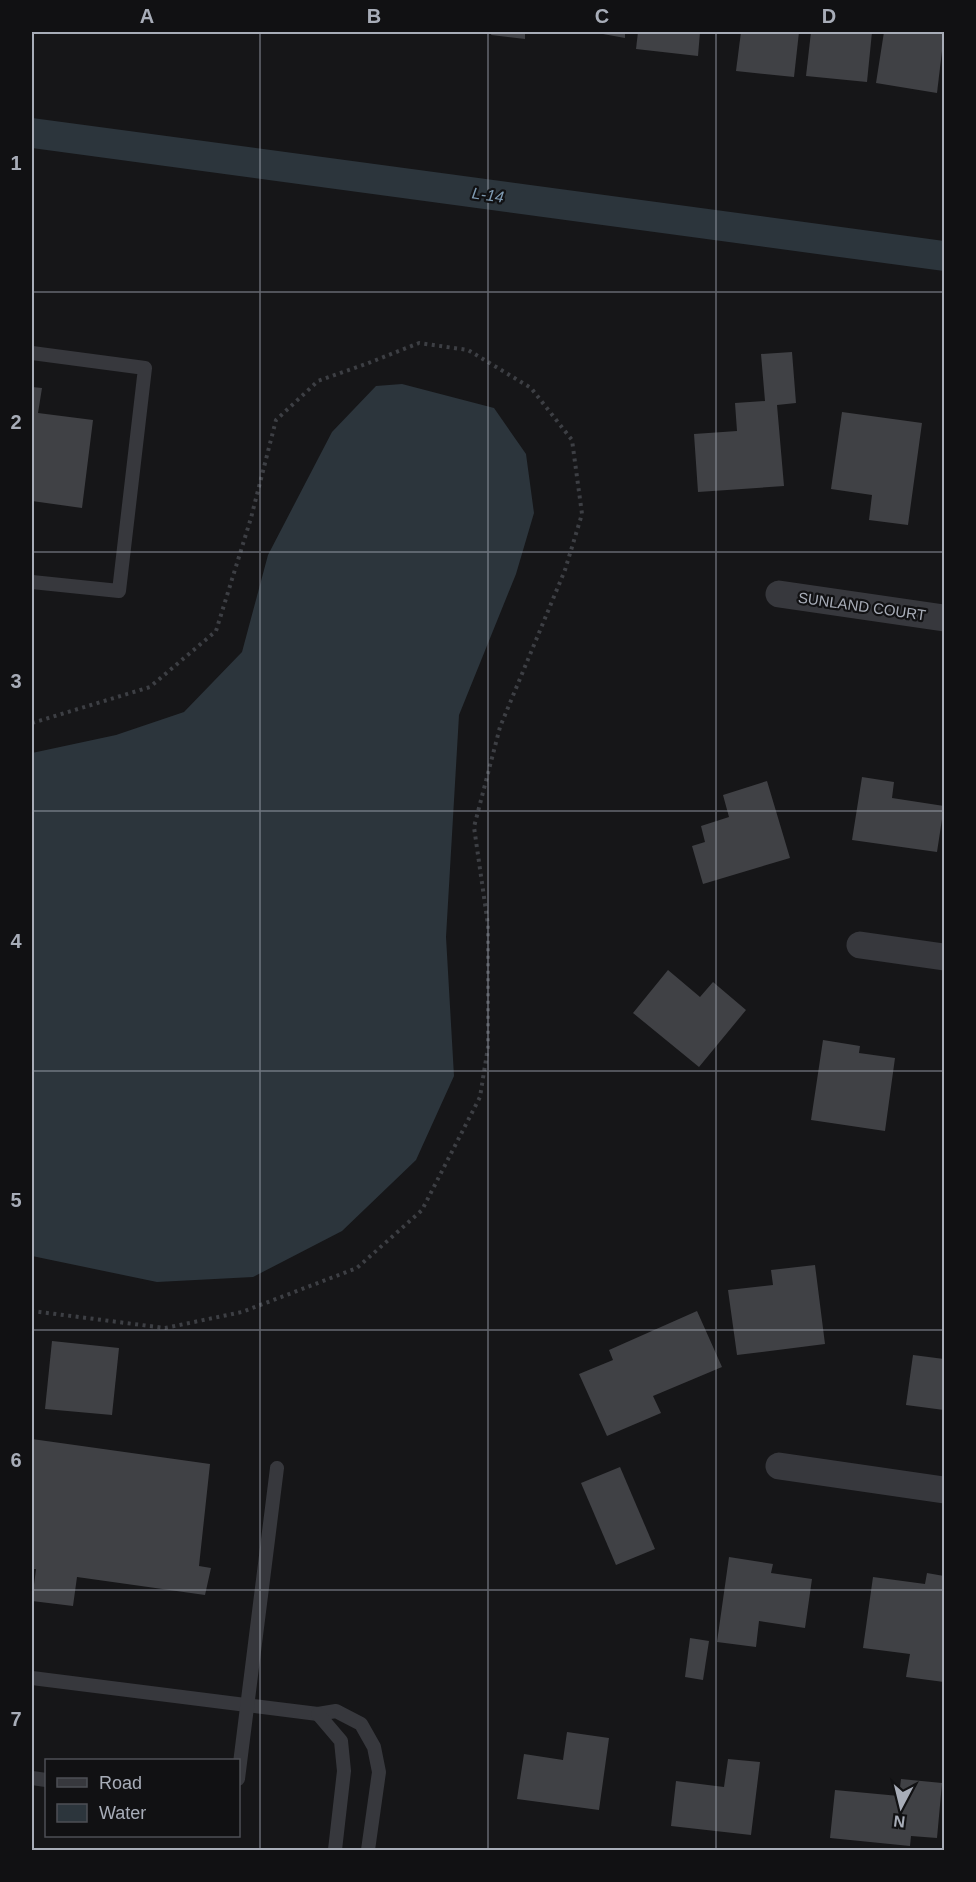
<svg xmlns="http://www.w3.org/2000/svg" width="976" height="1882" viewBox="0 0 976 1882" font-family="Helvetica,sans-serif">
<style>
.water{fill:#2c353c}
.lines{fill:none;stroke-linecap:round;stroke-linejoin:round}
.canal{stroke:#2c353c;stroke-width:30}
.building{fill:#404145}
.path{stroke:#3d3f44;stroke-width:4;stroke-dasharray:3 4.5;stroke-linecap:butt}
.service{stroke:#37383d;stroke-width:14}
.minor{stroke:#37383d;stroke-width:27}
.grid{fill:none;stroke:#a8adb8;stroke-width:1.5;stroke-opacity:0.55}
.labels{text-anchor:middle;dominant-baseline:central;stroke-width:4.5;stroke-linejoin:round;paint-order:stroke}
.street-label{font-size:15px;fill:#a8adb8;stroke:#111113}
.water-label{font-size:16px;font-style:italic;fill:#7f9bb3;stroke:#111113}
.neatline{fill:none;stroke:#a8adb8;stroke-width:2}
.grid-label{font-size:20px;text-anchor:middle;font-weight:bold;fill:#a8adb8}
</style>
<rect width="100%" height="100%" fill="#161618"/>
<path class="water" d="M 402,384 L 494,408 L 526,454 L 534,513 L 516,574 L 459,715 L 446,937 L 454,1076 L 416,1160 L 342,1231 L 253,1277 L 157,1282 L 32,1256 L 32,753 L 116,735 L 184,712 L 242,652 L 268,555 L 332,432 L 376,386 Z"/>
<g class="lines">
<path class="canal" d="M 32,133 L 944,256"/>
</g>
<g class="building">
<path d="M 492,32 L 525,32 L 525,39 L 491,35 Z"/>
<path d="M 592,32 L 625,32 L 625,38 Z"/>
<path d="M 638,32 L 700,32 L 698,56 L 636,49 Z"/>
<path d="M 741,32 L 799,32 L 794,77 L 736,71 Z"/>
<path d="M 811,32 L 872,32 L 867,82 L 806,76 Z"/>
<path d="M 884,32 L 928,32 L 944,34 L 937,93 L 876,83 Z"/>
<path d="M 792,352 L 796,403 L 777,405 L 784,486 L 698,492 L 694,434 L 737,431 L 735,403 L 765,401 L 761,354 Z"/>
<path d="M 32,387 L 42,388 L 38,413 L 93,420 L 82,508 L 32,501 Z"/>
<path d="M 842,412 L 922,423 L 908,525 L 869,520 L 872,495 L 831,489 Z"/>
<path d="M 862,777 L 894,782 L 892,798 L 944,806 L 937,852 L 852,840 Z"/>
<path d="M 767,781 L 790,858 L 703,884 L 692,846 L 705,842 L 701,826 L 729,817 L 723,795 Z"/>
<path d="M 668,970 L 700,997 L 713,982 L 746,1010 L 699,1067 L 633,1013 Z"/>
<path d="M 823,1040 L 860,1046 L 859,1053 L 895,1058 L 885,1131 L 811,1120 Z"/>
<path d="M 815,1265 L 825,1344 L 737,1355 L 728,1290 L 773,1285 L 771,1270 Z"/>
<path d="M 697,1311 L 722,1367 L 653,1396 L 661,1413 L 607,1436 L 579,1374 L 613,1360 L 609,1350 Z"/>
<path d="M 52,1341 L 119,1348 L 112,1415 L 45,1409 Z"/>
<path d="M 913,1355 L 944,1359 L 944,1410 L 906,1405 Z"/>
<path d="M 32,1439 L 210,1464 L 199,1566 L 211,1568 L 205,1595 L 77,1577 L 73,1606 L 32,1601 L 36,1569 L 32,1569 Z"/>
<path d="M 620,1467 L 655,1549 L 616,1565 L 581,1483 Z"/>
<path d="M 729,1557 L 773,1564 L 771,1573 L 812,1579 L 805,1628 L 759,1621 L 756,1647 L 717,1642 Z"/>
<path d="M 927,1573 L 944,1576 L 944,1682 L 906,1677 L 910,1654 L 863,1648 L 873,1577 L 925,1584 Z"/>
<path d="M 690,1638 L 709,1641 L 703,1680 L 685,1677 Z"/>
<path d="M 567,1732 L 609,1738 L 599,1810 L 517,1799 L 524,1754 L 563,1760 Z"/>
<path d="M 728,1759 L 760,1762 L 751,1835 L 671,1826 L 676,1781 L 724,1787 Z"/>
<path d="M 901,1779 L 942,1783 L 937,1838 L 911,1836 L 910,1846 L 830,1838 L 835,1790 L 899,1796 Z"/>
</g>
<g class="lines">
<path class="path" d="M 32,723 L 150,687 L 216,631 L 251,518 L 276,420 L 318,381 L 366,364 L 419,343 L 468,350 L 531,388 L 572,440 L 582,514 L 565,570 L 500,727 L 474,827 L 488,925 L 488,1047 L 480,1097 L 422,1210 L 357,1268 L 242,1312 L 165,1328 L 32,1311"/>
<g class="service">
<path d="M 32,353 L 145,368 L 119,591 L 32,582"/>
<path d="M 32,1678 L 318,1714 L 336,1711 L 361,1724 L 374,1747 L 379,1772 L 368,1850"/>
<path d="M 318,1714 L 341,1741 L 344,1771 L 335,1850"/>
<path d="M 32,1778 L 46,1780"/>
<path d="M 238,1779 L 277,1468"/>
</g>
<g class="minor">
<path d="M 779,594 L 944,618"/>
<path d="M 860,945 L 944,957"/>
<path d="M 779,1466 L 944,1490"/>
</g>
</g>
<path class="grid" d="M 260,32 L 260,1850M 488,32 L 488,1850M 716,32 L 716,1850M 32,292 L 944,292M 32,552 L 944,552M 32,811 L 944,811M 32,1071 L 944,1071M 32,1330 L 944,1330M 32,1590 L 944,1590"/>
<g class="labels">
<g class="street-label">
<text transform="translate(862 606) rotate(8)">SUNLAND COURT</text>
</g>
<g class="water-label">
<text transform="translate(488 195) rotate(8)">L-14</text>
</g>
</g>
<rect width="976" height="1882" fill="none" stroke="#111113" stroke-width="66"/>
<rect x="45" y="1759" width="195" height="78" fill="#111113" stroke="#4d4f55" stroke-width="1.5"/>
<rect x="57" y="1778" width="30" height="9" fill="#37383d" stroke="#4d4f55" stroke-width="1.5"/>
<text x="99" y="1789" font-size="18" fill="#a8adb8">Road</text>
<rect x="57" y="1804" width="30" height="18" fill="#2c353c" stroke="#4d4f55" stroke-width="1.5"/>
<text x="99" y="1819" font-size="18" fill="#a8adb8">Water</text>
<g transform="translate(901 1807) rotate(187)" stroke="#111113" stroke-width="4.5" paint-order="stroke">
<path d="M0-4.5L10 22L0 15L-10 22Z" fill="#a8adb8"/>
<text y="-9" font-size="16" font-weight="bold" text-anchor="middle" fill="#a8adb8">N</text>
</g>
<rect x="33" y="33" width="910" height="1816" class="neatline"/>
<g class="grid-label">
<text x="147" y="23">A</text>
<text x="374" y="23">B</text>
<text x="602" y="23">C</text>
<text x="829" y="23">D</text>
<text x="16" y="170">1</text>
<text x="16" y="429">2</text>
<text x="16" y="688">3</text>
<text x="16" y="948">4</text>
<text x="16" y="1207">5</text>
<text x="16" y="1467">6</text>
<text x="16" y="1726">7</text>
</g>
</svg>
